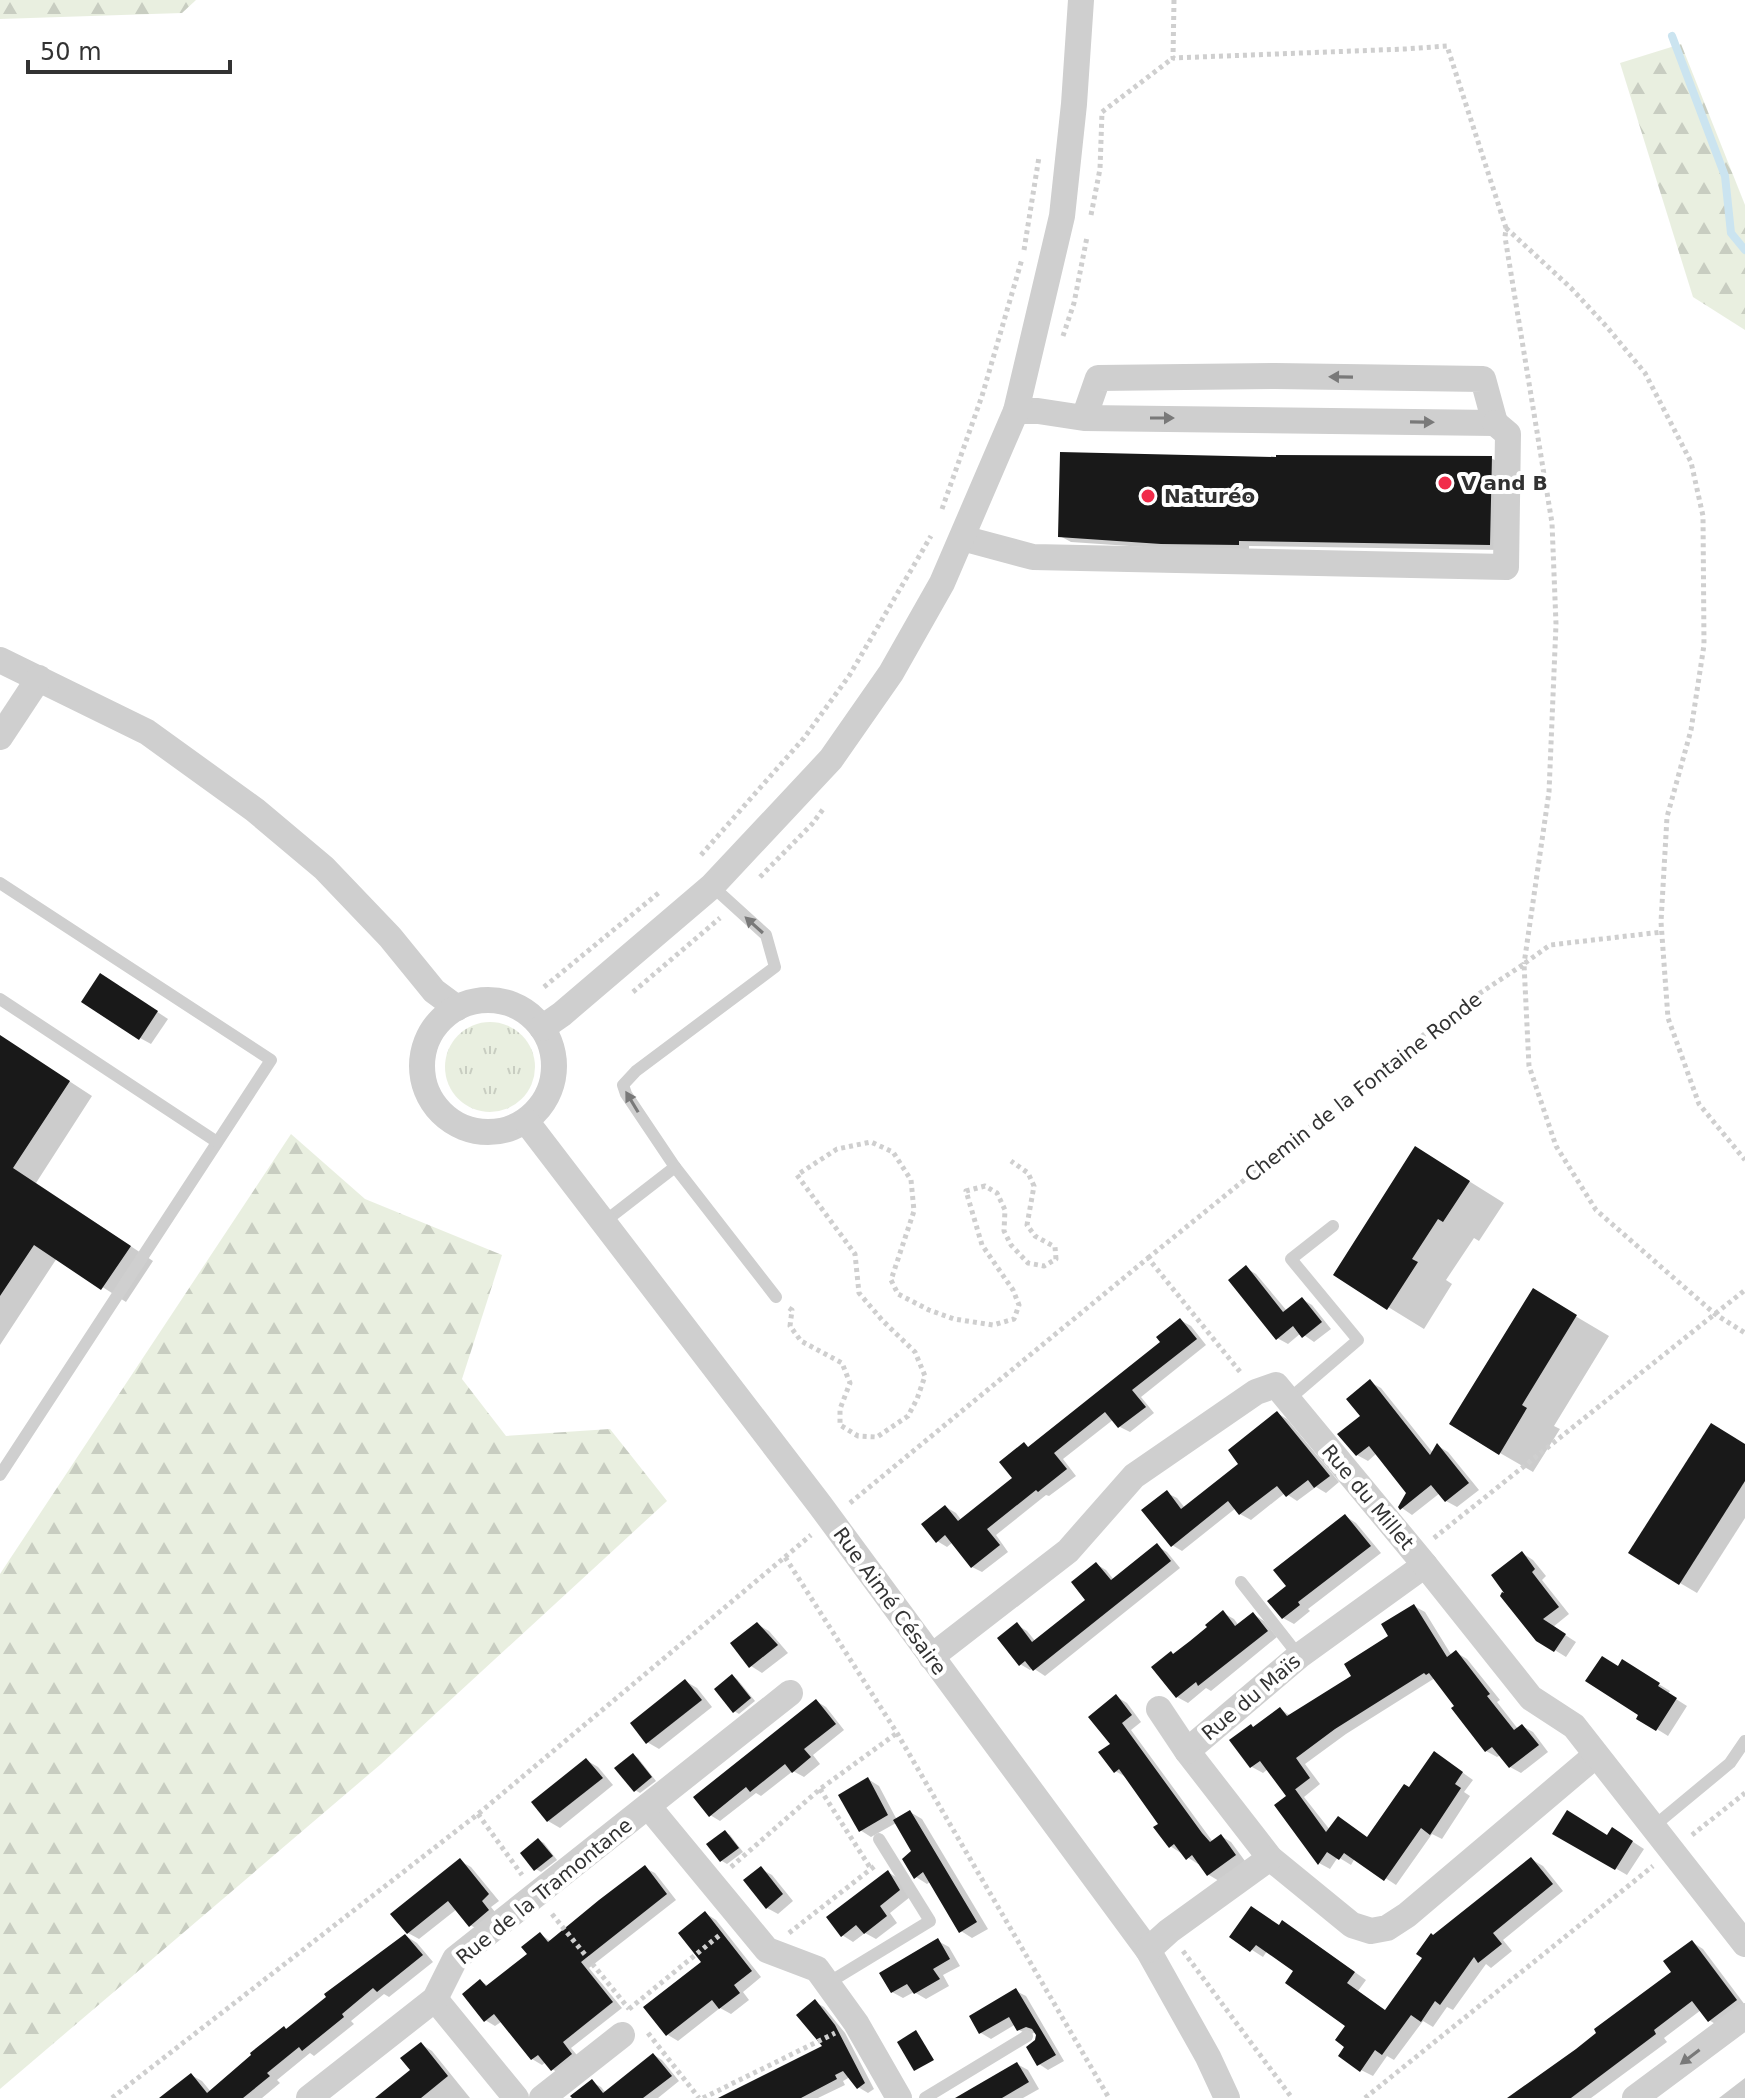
<svg xmlns="http://www.w3.org/2000/svg" width="1745" height="2098" viewBox="0 0 1745 2098" font-family="'DejaVu Sans',sans-serif">
<style>
.grass{fill:url(#grass-tufts)}
.forest{fill:url(#forest-firs)}
.shadow{fill:#0003}
.lines{fill:none;stroke-linecap:round;stroke-linejoin:round}
.stream{stroke:#cbe4f0;stroke-width:8}
.building{fill:#191919}
.path{stroke:#cfcfcf;stroke-width:5;stroke-dasharray:4 4;stroke-linecap:butt}
.service{stroke:#cfcfcf;stroke-width:12}
.minor{stroke:#cfcfcf;stroke-width:26}
.oneway{fill:#797979}
.poi-dot{fill:#f12c4a;stroke:#fff;stroke-width:3}
.labels{text-anchor:middle;dominant-baseline:central;stroke-width:8;stroke-linejoin:round;paint-order:stroke}
.poi-label{font-size:20px;font-weight:bold;fill:#323232;stroke:#fff;text-anchor:start}
.street-label{font-size:20px;fill:#323232;stroke:#fff}
</style>
<defs>
<pattern id="grass-tufts" width="24" height="20" patternUnits="userSpaceOnUse" patternTransform="scale(2)"><rect width="24" height="20" fill="#e9efe0"/><path d="M3 7l-1-3M5 7V3M7 7l1-3M15 17l-1-3M17 17v-4M19 17l1-3" fill="none" stroke="#c8cdc1"/></pattern>
<pattern id="forest-firs" width="22" height="20" patternUnits="userSpaceOnUse" patternTransform="scale(2)"><rect width="22" height="20" fill="#e9efe0"/><path d="M5 1l3.5 6h-7zM16 11l3.5 6h-7z" fill="#c8cdc1"/></pattern>
</defs>
<rect width="100%" height="100%" fill="#fff"/>
<circle class="grass" cx="490" cy="1067" r="45"/>
<g class="forest">
<path d="M 0,0 L 196,0 L 182,13 L 0,19 Z"/>
<path d="M 1681,44 L 1745,205 L 1745,330 L 1693,297 L 1620,63 Z"/>
<path d="M 291,1134 L 365,1199 L 502,1255 L 462,1379 L 506,1436 L 610,1429 L 667,1501 L 381,1764 L 0,2089 L 0,1574 Z"/>
</g>
<g class="shadow">
<path d="M 1491,458 L 1502,464 L 1501,550 L 1249,546 L 1249,550 L 1173,549 L 1071,542 L 1060,536 L 1278,459 Z"/>
<path d="M 112,982 L 168,1019 L 151,1044 L 140,1038 Z"/>
<path d="M 0,1036 L 92,1096 L 36,1183 L 153,1261 L 126,1302 L 57,1258 L 0,1345 Z"/>
<path d="M 1416,1148 L 1504,1203 L 1479,1241 L 1474,1238 L 1446,1280 L 1452,1284 L 1424,1329 L 1336,1275 Z"/>
<path d="M 1246,1268 L 1256,1274 L 1287,1311 L 1302,1299 L 1312,1305 L 1331,1329 L 1314,1342 L 1301,1333 L 1288,1344 L 1277,1338 Z"/>
<path d="M 1533,1291 L 1609,1336 L 1554,1426 L 1560,1429 L 1533,1472 L 1500,1453 Z"/>
<path d="M 1180,1320 L 1191,1326 L 1206,1345 L 1141,1397 L 1154,1413 L 1130,1432 L 1120,1427 L 1114,1419 L 1063,1459 L 1076,1476 L 1049,1496 L 1046,1495 L 996,1535 L 1008,1552 L 982,1572 L 972,1567 L 953,1542 L 947,1547 L 937,1541 L 946,1507 L 956,1513 L 962,1521 L 1015,1479 L 1024,1445 L 1030,1448 L 1162,1342 Z"/>
<path d="M 1370,1382 L 1381,1388 L 1433,1453 L 1438,1446 L 1448,1452 L 1479,1490 L 1457,1507 L 1446,1501 L 1440,1493 L 1412,1515 L 1402,1508 L 1409,1493 L 1377,1453 L 1368,1461 L 1357,1455 Z"/>
<path d="M 1277,1413 L 1287,1419 L 1339,1482 L 1326,1493 L 1316,1487 L 1297,1501 L 1285,1493 L 1251,1520 L 1240,1514 L 1236,1508 L 1182,1551 L 1172,1545 L 1167,1493 L 1177,1498 L 1185,1508 L 1241,1464 Z"/>
<path d="M 1745,1445 L 1745,1518 L 1697,1593 L 1680,1583 Z"/>
<path d="M 1345,1516 L 1356,1523 L 1381,1553 L 1308,1609 L 1310,1611 L 1294,1624 L 1283,1618 L 1289,1586 Z"/>
<path d="M 1157,1546 L 1167,1552 L 1180,1568 L 1045,1676 L 1033,1668 L 1030,1670 L 1020,1664 L 1017,1625 L 1027,1631 L 1036,1642 L 1088,1600 L 1096,1564 L 1106,1570 L 1114,1580 Z"/>
<path d="M 1522,1553 L 1533,1560 L 1546,1576 L 1542,1580 L 1569,1614 L 1553,1627 L 1576,1642 L 1566,1657 L 1537,1639 Z"/>
<path d="M 1414,1606 L 1425,1612 L 1452,1656 L 1457,1653 L 1467,1659 L 1500,1700 L 1497,1702 L 1518,1729 L 1522,1726 L 1533,1732 L 1548,1752 L 1521,1773 L 1510,1767 L 1501,1755 L 1497,1757 L 1486,1751 L 1457,1706 L 1435,1678 L 1346,1734 L 1305,1764 L 1320,1784 L 1304,1797 L 1330,1830 L 1368,1839 L 1410,1790 L 1445,1760 L 1473,1780 L 1464,1792 L 1470,1796 L 1442,1839 L 1432,1834 L 1396,1885 L 1355,1858 L 1351,1865 L 1338,1857 L 1330,1869 L 1319,1863 L 1289,1796 L 1268,1769 L 1263,1773 L 1252,1767 L 1255,1729 L 1280,1709 L 1291,1716 L 1354,1676 L 1391,1636 Z"/>
<path d="M 1223,1613 L 1234,1619 L 1239,1626 L 1253,1614 L 1264,1621 L 1277,1637 L 1211,1691 L 1206,1688 L 1188,1703 L 1177,1697 L 1175,1655 L 1210,1628 Z"/>
<path d="M 757,1624 L 769,1631 L 788,1653 L 762,1673 L 751,1666 Z"/>
<path d="M 1623,1662 L 1670,1691 L 1668,1694 L 1687,1706 L 1668,1736 L 1639,1718 L 1641,1714 L 1619,1668 Z"/>
<path d="M 732,1676 L 737,1679 L 755,1701 L 739,1714 L 734,1711 Z"/>
<path d="M 685,1681 L 697,1688 L 712,1707 L 659,1749 L 647,1742 Z"/>
<path d="M 1117,1697 L 1127,1703 L 1141,1722 L 1131,1730 L 1213,1842 L 1221,1836 L 1231,1842 L 1245,1861 L 1219,1881 L 1209,1875 L 1200,1863 L 1198,1864 L 1170,1846 L 1161,1824 L 1126,1777 L 1115,1771 L 1112,1744 Z"/>
<path d="M 816,1701 L 826,1707 L 844,1730 L 813,1755 L 820,1764 L 804,1777 L 793,1771 L 761,1796 L 756,1793 L 720,1821 L 710,1815 Z"/>
<path d="M 633,1755 L 638,1758 L 656,1781 L 640,1793 L 635,1790 Z"/>
<path d="M 586,1760 L 598,1767 L 613,1785 L 560,1828 L 548,1821 Z"/>
<path d="M 868,1779 L 879,1786 L 897,1820 L 910,1812 L 922,1819 L 988,1929 L 972,1938 L 961,1931 L 931,1881 L 927,1884 L 916,1877 L 913,1852 L 896,1823 L 871,1837 L 860,1830 Z"/>
<path d="M 725,1832 L 730,1835 L 743,1852 L 727,1864 L 722,1861 L 709,1844 Z"/>
<path d="M 1555,1833 L 1608,1837 L 1624,1836 L 1644,1849 L 1627,1875 Z"/>
<path d="M 539,1840 L 544,1843 L 557,1860 L 541,1872 L 536,1869 Z"/>
<path d="M 1531,1859 L 1543,1866 L 1563,1891 L 1503,1940 L 1512,1951 L 1491,1968 L 1486,1964 L 1453,2010 L 1447,2007 L 1433,2027 L 1423,2021 L 1394,2060 L 1387,2056 L 1373,2076 L 1361,2070 L 1348,2026 L 1296,1971 L 1267,1951 L 1263,1957 L 1232,1937 L 1280,1926 L 1294,1929 L 1366,1980 L 1358,1991 L 1387,2012 L 1425,1958 L 1434,1937 Z"/>
<path d="M 460,1861 L 471,1867 L 499,1901 L 491,1907 L 499,1917 L 481,1931 L 470,1925 L 457,1909 L 419,1939 L 408,1933 Z"/>
<path d="M 645,1868 L 655,1873 L 676,1900 L 589,1968 L 622,2008 L 571,2048 L 581,2060 L 562,2075 L 552,2069 L 546,2062 L 542,2065 L 532,2059 L 501,2022 L 495,2026 L 485,2020 L 480,1981 L 489,1986 L 530,1954 L 540,1934 L 552,1942 Z"/>
<path d="M 761,1869 L 772,1875 L 793,1901 L 778,1914 L 767,1908 Z"/>
<path d="M 888,1872 L 899,1879 L 910,1897 L 890,1913 L 897,1923 L 876,1939 L 865,1933 L 853,1942 L 842,1935 Z"/>
<path d="M 705,1913 L 716,1920 L 761,1977 L 743,1992 L 749,2000 L 731,2014 L 720,2008 L 678,2041 L 668,2035 L 704,1962 Z"/>
<path d="M 406,1936 L 417,1943 L 433,1962 L 389,1997 L 384,1994 L 351,2021 L 354,2024 L 314,2056 L 310,2053 L 277,2080 L 280,2083 L 262,2098 L 162,2098 L 191,2075 L 202,2081 L 211,2092 Z"/>
<path d="M 938,1941 L 949,1947 L 960,1966 L 943,1975 L 949,1986 L 926,1999 L 914,1992 L 903,1998 L 892,1992 Z"/>
<path d="M 1692,1942 L 1703,1949 L 1745,2005 L 1720,2027 L 1709,2020 L 1701,2010 L 1664,2038 L 1667,2042 L 1591,2098 L 1512,2098 L 1578,2050 L 1673,1973 Z"/>
<path d="M 1016,1991 L 1026,1996 L 1064,2061 L 1048,2070 L 1039,2064 L 1036,2032 L 1029,2035 L 1019,2030 L 1016,2024 L 991,2039 L 981,2033 L 972,2017 Z"/>
<path d="M 815,2002 L 824,2007 L 845,2033 L 874,2089 L 868,2093 L 858,2087 L 850,2077 L 843,2081 L 845,2085 L 818,2098 L 731,2098 L 825,2047 Z"/>
<path d="M 421,2044 L 432,2051 L 470,2098 L 378,2098 L 413,2070 Z"/>
<path d="M 654,2055 L 662,2060 L 679,2081 L 658,2098 L 575,2098 L 592,2082 L 601,2087 L 606,2093 Z"/>
<path d="M 1017,2064 L 1028,2070 L 1039,2089 L 1023,2098 L 962,2098 Z"/>
<path d="M 1745,2078 L 1745,2098 L 1719,2098 Z"/>
</g>
<g class="lines">
<path class="stream" d="M 1672,36 L 1725,176 L 1731,233 L 1745,250"/>
</g>
<g class="building">
<path d="M 1060,452 L 1276,457 L 1276,455 L 1492,456 L 1490,545 L 1239,541 L 1239,545 L 1161,544 L 1058,537 Z"/>
<path d="M 100,973 L 158,1011 L 139,1040 L 81,1002 Z"/>
<path d="M 0,1035 L 70,1081 L 13,1168 L 131,1246 L 101,1290 L 34,1245 L 0,1296 Z"/>
<path d="M 1415,1146 L 1470,1181 L 1443,1222 L 1438,1219 L 1412,1259 L 1418,1262 L 1387,1310 L 1333,1275 Z"/>
<path d="M 1246,1265 L 1283,1312 L 1302,1297 L 1322,1322 L 1302,1338 L 1293,1326 L 1276,1340 L 1228,1280 Z"/>
<path d="M 1533,1288 L 1577,1315 L 1522,1405 L 1527,1408 L 1499,1455 L 1449,1424 Z"/>
<path d="M 1180,1318 L 1197,1339 L 1132,1390 L 1146,1407 L 1118,1428 L 1105,1412 L 1054,1453 L 1067,1469 L 1038,1492 L 1036,1490 L 987,1529 L 1000,1545 L 971,1568 L 945,1535 L 936,1543 L 921,1524 L 945,1505 L 958,1521 L 1012,1478 L 999,1462 L 1024,1442 L 1028,1447 L 1067,1416 L 1160,1342 L 1156,1337 Z"/>
<path d="M 1370,1379 L 1430,1455 L 1437,1443 L 1469,1483 L 1445,1502 L 1431,1485 L 1400,1510 L 1398,1507 L 1406,1493 L 1369,1446 L 1356,1456 L 1337,1434 L 1360,1416 L 1346,1399 Z"/>
<path d="M 1277,1411 L 1330,1476 L 1314,1488 L 1308,1480 L 1286,1497 L 1277,1486 L 1239,1515 L 1228,1501 L 1171,1547 L 1141,1510 L 1167,1490 L 1181,1509 L 1238,1464 L 1228,1450 Z"/>
<path d="M 1711,1423 L 1745,1444 L 1745,1481 L 1679,1585 L 1628,1553 Z"/>
<path d="M 1345,1514 L 1371,1546 L 1298,1602 L 1300,1605 L 1282,1619 L 1267,1601 L 1286,1586 L 1273,1570 Z"/>
<path d="M 1157,1543 L 1171,1561 L 1033,1671 L 1025,1661 L 1019,1666 L 997,1638 L 1017,1622 L 1032,1642 L 1085,1600 L 1071,1582 L 1096,1562 L 1111,1580 Z"/>
<path d="M 1522,1551 L 1535,1569 L 1532,1572 L 1559,1607 L 1543,1619 L 1566,1634 L 1554,1652 L 1536,1641 L 1500,1596 L 1502,1592 L 1504,1593 L 1491,1575 Z"/>
<path d="M 1414,1604 L 1447,1657 L 1456,1650 L 1490,1694 L 1487,1696 L 1514,1730 L 1522,1724 L 1539,1745 L 1509,1768 L 1492,1747 L 1485,1752 L 1451,1708 L 1454,1706 L 1429,1673 L 1426,1675 L 1424,1673 L 1335,1729 L 1296,1758 L 1310,1778 L 1289,1794 L 1295,1789 L 1326,1832 L 1338,1816 L 1367,1837 L 1404,1784 L 1409,1787 L 1434,1751 L 1463,1772 L 1455,1784 L 1461,1788 L 1430,1835 L 1421,1828 L 1384,1881 L 1344,1853 L 1339,1860 L 1327,1852 L 1318,1865 L 1274,1805 L 1286,1796 L 1260,1761 L 1250,1768 L 1229,1740 L 1251,1724 L 1253,1727 L 1280,1707 L 1287,1716 L 1351,1676 L 1344,1664 L 1388,1636 L 1381,1624 Z"/>
<path d="M 1223,1610 L 1235,1626 L 1253,1612 L 1268,1631 L 1198,1686 L 1196,1682 L 1176,1698 L 1151,1667 L 1171,1651 L 1173,1654 L 1190,1641 L 1207,1627 L 1205,1625 Z"/>
<path d="M 757,1622 L 778,1645 L 749,1668 L 730,1643 Z"/>
<path d="M 1602,1656 L 1618,1666 L 1622,1659 L 1660,1683 L 1658,1686 L 1677,1698 L 1656,1731 L 1636,1719 L 1638,1715 L 1585,1681 Z"/>
<path d="M 732,1674 L 751,1698 L 733,1713 L 714,1689 Z"/>
<path d="M 685,1679 L 702,1700 L 646,1744 L 630,1723 Z"/>
<path d="M 1116,1694 L 1132,1715 L 1122,1723 L 1202,1833 L 1210,1842 L 1221,1834 L 1236,1855 L 1207,1876 L 1192,1855 L 1186,1860 L 1174,1844 L 1169,1848 L 1153,1827 L 1158,1824 L 1119,1769 L 1114,1773 L 1098,1752 L 1110,1744 L 1088,1717 Z"/>
<path d="M 816,1699 L 836,1724 L 804,1749 L 811,1757 L 792,1773 L 785,1764 L 750,1792 L 746,1787 L 709,1817 L 693,1797 Z"/>
<path d="M 633,1753 L 652,1777 L 634,1792 L 614,1768 Z"/>
<path d="M 586,1758 L 603,1778 L 547,1822 L 531,1802 Z"/>
<path d="M 868,1777 L 888,1815 L 859,1832 L 838,1795 Z"/>
<path d="M 910,1810 L 977,1922 L 959,1933 L 923,1872 L 914,1879 L 902,1859 L 911,1851 L 893,1820 Z"/>
<path d="M 1567,1810 L 1607,1835 L 1612,1827 L 1633,1841 L 1615,1870 L 1552,1834 Z"/>
<path d="M 725,1830 L 739,1848 L 720,1862 L 706,1844 Z"/>
<path d="M 538,1838 L 553,1856 L 534,1871 L 520,1853 Z"/>
<path d="M 1531,1857 L 1553,1884 L 1493,1933 L 1502,1944 L 1478,1963 L 1474,1957 L 1440,2005 L 1435,2001 L 1421,2022 L 1411,2015 L 1382,2055 L 1375,2050 L 1360,2072 L 1338,2056 L 1344,2047 L 1335,2040 L 1345,2026 L 1285,1983 L 1293,1971 L 1256,1945 L 1250,1952 L 1229,1937 L 1251,1906 L 1279,1925 L 1282,1920 L 1355,1972 L 1347,1983 L 1385,2010 L 1422,1958 L 1416,1954 L 1431,1933 L 1433,1935 Z"/>
<path d="M 460,1858 L 489,1894 L 482,1901 L 489,1910 L 469,1927 L 448,1901 L 407,1934 L 390,1914 Z"/>
<path d="M 645,1865 L 667,1894 L 581,1962 L 613,2002 L 563,2042 L 572,2054 L 551,2071 L 538,2055 L 531,2060 L 494,2014 L 484,2022 L 462,1994 L 480,1979 L 486,1986 L 527,1954 L 521,1947 L 540,1932 L 548,1942 L 599,1900 Z"/>
<path d="M 761,1866 L 783,1894 L 766,1909 L 743,1880 Z"/>
<path d="M 888,1870 L 900,1890 L 880,1906 L 887,1916 L 864,1934 L 856,1925 L 841,1937 L 826,1917 Z"/>
<path d="M 705,1911 L 752,1971 L 734,1985 L 740,1993 L 719,2009 L 712,2000 L 666,2036 L 643,2007 L 701,1962 L 678,1933 Z"/>
<path d="M 405,1934 L 423,1955 L 377,1992 L 373,1988 L 342,2014 L 344,2017 L 302,2051 L 299,2047 L 267,2073 L 270,2076 L 243,2098 L 159,2098 L 191,2073 L 207,2093 L 251,2055 L 250,2053 L 284,2026 L 286,2029 L 326,1997 L 324,1994 Z"/>
<path d="M 938,1938 L 950,1959 L 933,1969 L 940,1979 L 914,1994 L 907,1984 L 891,1993 L 879,1973 Z"/>
<path d="M 1692,1940 L 1737,2000 L 1708,2022 L 1692,2001 L 1654,2030 L 1656,2034 L 1571,2098 L 1507,2098 L 1576,2049 L 1596,2033 L 1594,2029 L 1671,1972 L 1663,1961 Z"/>
<path d="M 1016,1988 L 1056,2055 L 1037,2066 L 1026,2047 L 1035,2040 L 1036,2035 L 1032,2029 L 1026,2027 L 1017,2031 L 1009,2017 L 979,2034 L 969,2016 Z"/>
<path d="M 815,1999 L 835,2025 L 865,2083 L 857,2089 L 843,2071 L 835,2075 L 837,2079 L 801,2098 L 718,2098 L 822,2046 L 796,2015 Z"/>
<path d="M 916,2030 L 934,2060 L 914,2071 L 897,2042 Z"/>
<path d="M 421,2042 L 448,2076 L 421,2098 L 375,2098 L 410,2070 L 400,2058 Z"/>
<path d="M 653,2053 L 672,2076 L 643,2098 L 572,2098 L 570,2096 L 592,2079 L 603,2093 Z"/>
<path d="M 1017,2062 L 1029,2082 L 1002,2098 L 955,2098 Z"/>
</g>
<g class="lines">
<g class="path">
<path d="M 1174,0 L 1173,58 L 1405,49 L 1447,46 L 1506,228 L 1505,237 L 1552,523 L 1556,624 L 1549,792 L 1524,964"/>
<path d="M 1091,215 L 1100,169 L 1102,112 L 1173,58"/>
<path d="M 1506,228 L 1571,288 L 1607,327 L 1645,373 L 1691,462 L 1703,516 L 1704,645 L 1691,730 L 1667,817 L 1661,922 L 1668,1018 L 1699,1104 L 1745,1160"/>
<path d="M 1024,250 L 1039,157"/>
<path d="M 1063,336 L 1074,303 L 1087,237"/>
<path d="M 942,509 L 982,396 L 1022,259"/>
<path d="M 701,855 L 804,738 L 849,676 L 931,536"/>
<path d="M 760,877 L 812,824 L 824,808"/>
<path d="M 1525,963 L 1550,945 L 1662,932"/>
<path d="M 544,987 L 661,891"/>
<path d="M 633,992 L 720,918"/>
<path d="M 1148,1258 L 1453,1011 L 1524,964 L 1529,1066 L 1556,1146 L 1596,1210 L 1715,1314 L 1745,1333"/>
<path d="M 789,1308 L 792,1310 L 790,1326 L 801,1341 L 842,1363 L 850,1383 L 840,1409 L 840,1425 L 858,1436 L 877,1437 L 908,1416 L 917,1399 L 925,1376 L 915,1352 L 882,1320 L 859,1293 L 855,1254 L 797,1175 L 837,1149 L 871,1142 L 893,1152 L 911,1180 L 914,1211 L 891,1280 L 898,1294 L 929,1310 L 954,1319 L 993,1325 L 1014,1319 L 1019,1305 L 1013,1290 L 982,1245 L 966,1191 L 985,1186 L 997,1193 L 1005,1210 L 1004,1231 L 1011,1245 L 1028,1263 L 1044,1266 L 1056,1259 L 1055,1247 L 1035,1236 L 1027,1225 L 1034,1186 L 1028,1173 L 1011,1161"/>
<path d="M 850,1503 L 1148,1258 L 1241,1373"/>
<path d="M 1434,1538 L 1745,1290"/>
<path d="M 785,1557 L 811,1535"/>
<path d="M 820,1789 L 871,1869"/>
<path d="M 478,1814 L 522,1875"/>
<path d="M 1692,1835 L 1745,1793"/>
<path d="M 731,1867 L 820,1789 L 897,1733"/>
<path d="M 552,1914 L 629,2009"/>
<path d="M 789,1933 L 876,1865"/>
<path d="M 1183,1951 L 1292,2098"/>
<path d="M 629,2009 L 721,1934"/>
<path d="M 648,2033 L 699,2098"/>
<path d="M 112,2098 L 478,1814 L 785,1557 L 897,1733 L 1109,2098"/>
<path d="M 703,2098 L 835,2033"/>
<path d="M 1365,2098 L 1653,1866"/>
</g>
<g class="service">
<path d="M 0,883 L 271,1060 L 0,1475"/>
<path d="M 712,886 L 766,935 L 775,967 L 636,1071 L 623,1085 L 626,1094 L 675,1167 L 776,1297"/>
<path d="M 0,999 L 217,1142"/>
<path d="M 604,1222 L 675,1167"/>
<path d="M 1288,1400 L 1358,1340 L 1291,1259 L 1333,1226"/>
<path d="M 1241,1582 L 1299,1656"/>
<path d="M 1654,1826 L 1730,1763 L 1745,1741"/>
<path d="M 828,1983 L 930,1921 L 879,1839"/>
<path d="M 925,2098 L 1027,2036"/>
</g>
<g class="minor">
<path d="M 1016,411 L 1038,411 L 1084,418 L 1495,423 L 1483,379 L 1275,376 L 1098,378 L 1084,418"/>
<path d="M 962,538 L 1033,557 L 1506,567 L 1508,434 L 1495,423"/>
<path d="M 0,660 L 147,732 L 255,810 L 324,868 L 390,937 L 434,991 L 457,1008"/>
<path d="M 0,737 L 39,678"/>
<circle cx="488" cy="1066" r="66"/>
<path d="M 542,1028 L 562,1014 L 712,886 L 831,759 L 891,673 L 942,583 L 1016,411 L 1062,216 L 1074,104 L 1081,0"/>
<path d="M 526,1121 L 820,1505 L 1148,1950 L 1208,2057 L 1227,2098"/>
<path d="M 1425,1565 L 1299,1656 L 1187,1751 L 1270,1858 L 1352,1925 L 1371,1931 L 1387,1928 L 1407,1915 L 1596,1755"/>
<path d="M 931,1657 L 1068,1551 L 1134,1476 L 1256,1392 L 1276,1385 L 1425,1565 L 1531,1698 L 1574,1726 L 1745,1944"/>
<path d="M 1159,1709 L 1187,1751"/>
<path d="M 648,1806 L 767,1950 L 817,1969 L 856,2023 L 899,2098"/>
<path d="M 1148,1950 L 1169,1931 L 1270,1858"/>
<path d="M 435,1999 L 516,2098"/>
<path d="M 309,2098 L 435,1999 L 455,1959 L 790,1693"/>
<path d="M 542,2098 L 622,2035"/>
<path d="M 1635,2098 L 1745,2016"/>
</g>
</g>
<defs><path id="oneway-solid" d="M-6-.8H1V-3.2L6.5 0L1 3.2V.8H-6Z" transform="scale(2)"/></defs>
<g class="oneway">
<use href="#oneway-solid" transform="translate(1341 377) rotate(-179)"/>
<use href="#oneway-solid" transform="translate(1162 418)"/>
<use href="#oneway-solid" transform="translate(1422 422) rotate(1)"/>
<use href="#oneway-solid" transform="translate(754 925) rotate(-138)"/>
<use href="#oneway-solid" transform="translate(632 1102) rotate(-121)"/>
<use href="#oneway-solid" transform="translate(1690 2057) rotate(143)"/>
</g>
<g class="poi-dot">
<circle cx="1445" cy="483" r="8"/>
<circle cx="1148" cy="496" r="8"/>
</g>
<g class="labels">
<g class="poi-label">
<text x="1461" y="483">V and B</text>
<text x="1164" y="496">Naturéo</text>
</g>
<g class="street-label">
<text transform="translate(1363 1087) rotate(-38)">Chemin de la Fontaine Ronde</text>
<text transform="translate(1368 1497) rotate(50)">Rue du Millet</text>
<text transform="translate(890 1601) rotate(54)">Rue Aimé Césaire</text>
<text transform="translate(1251 1697) rotate(-40)">Rue du Maïs</text>
<text transform="translate(544 1891) rotate(-39)">Rue de la Tramontane</text>
</g>
</g>
<path d="M28 60v12h202v-12" fill="none" stroke="#323232" stroke-width="4"/>
<text x="40" y="60" font-size="24" fill="#323232" stroke="#ffffff" stroke-width="6" paint-order="stroke">50 m</text>
</svg>
